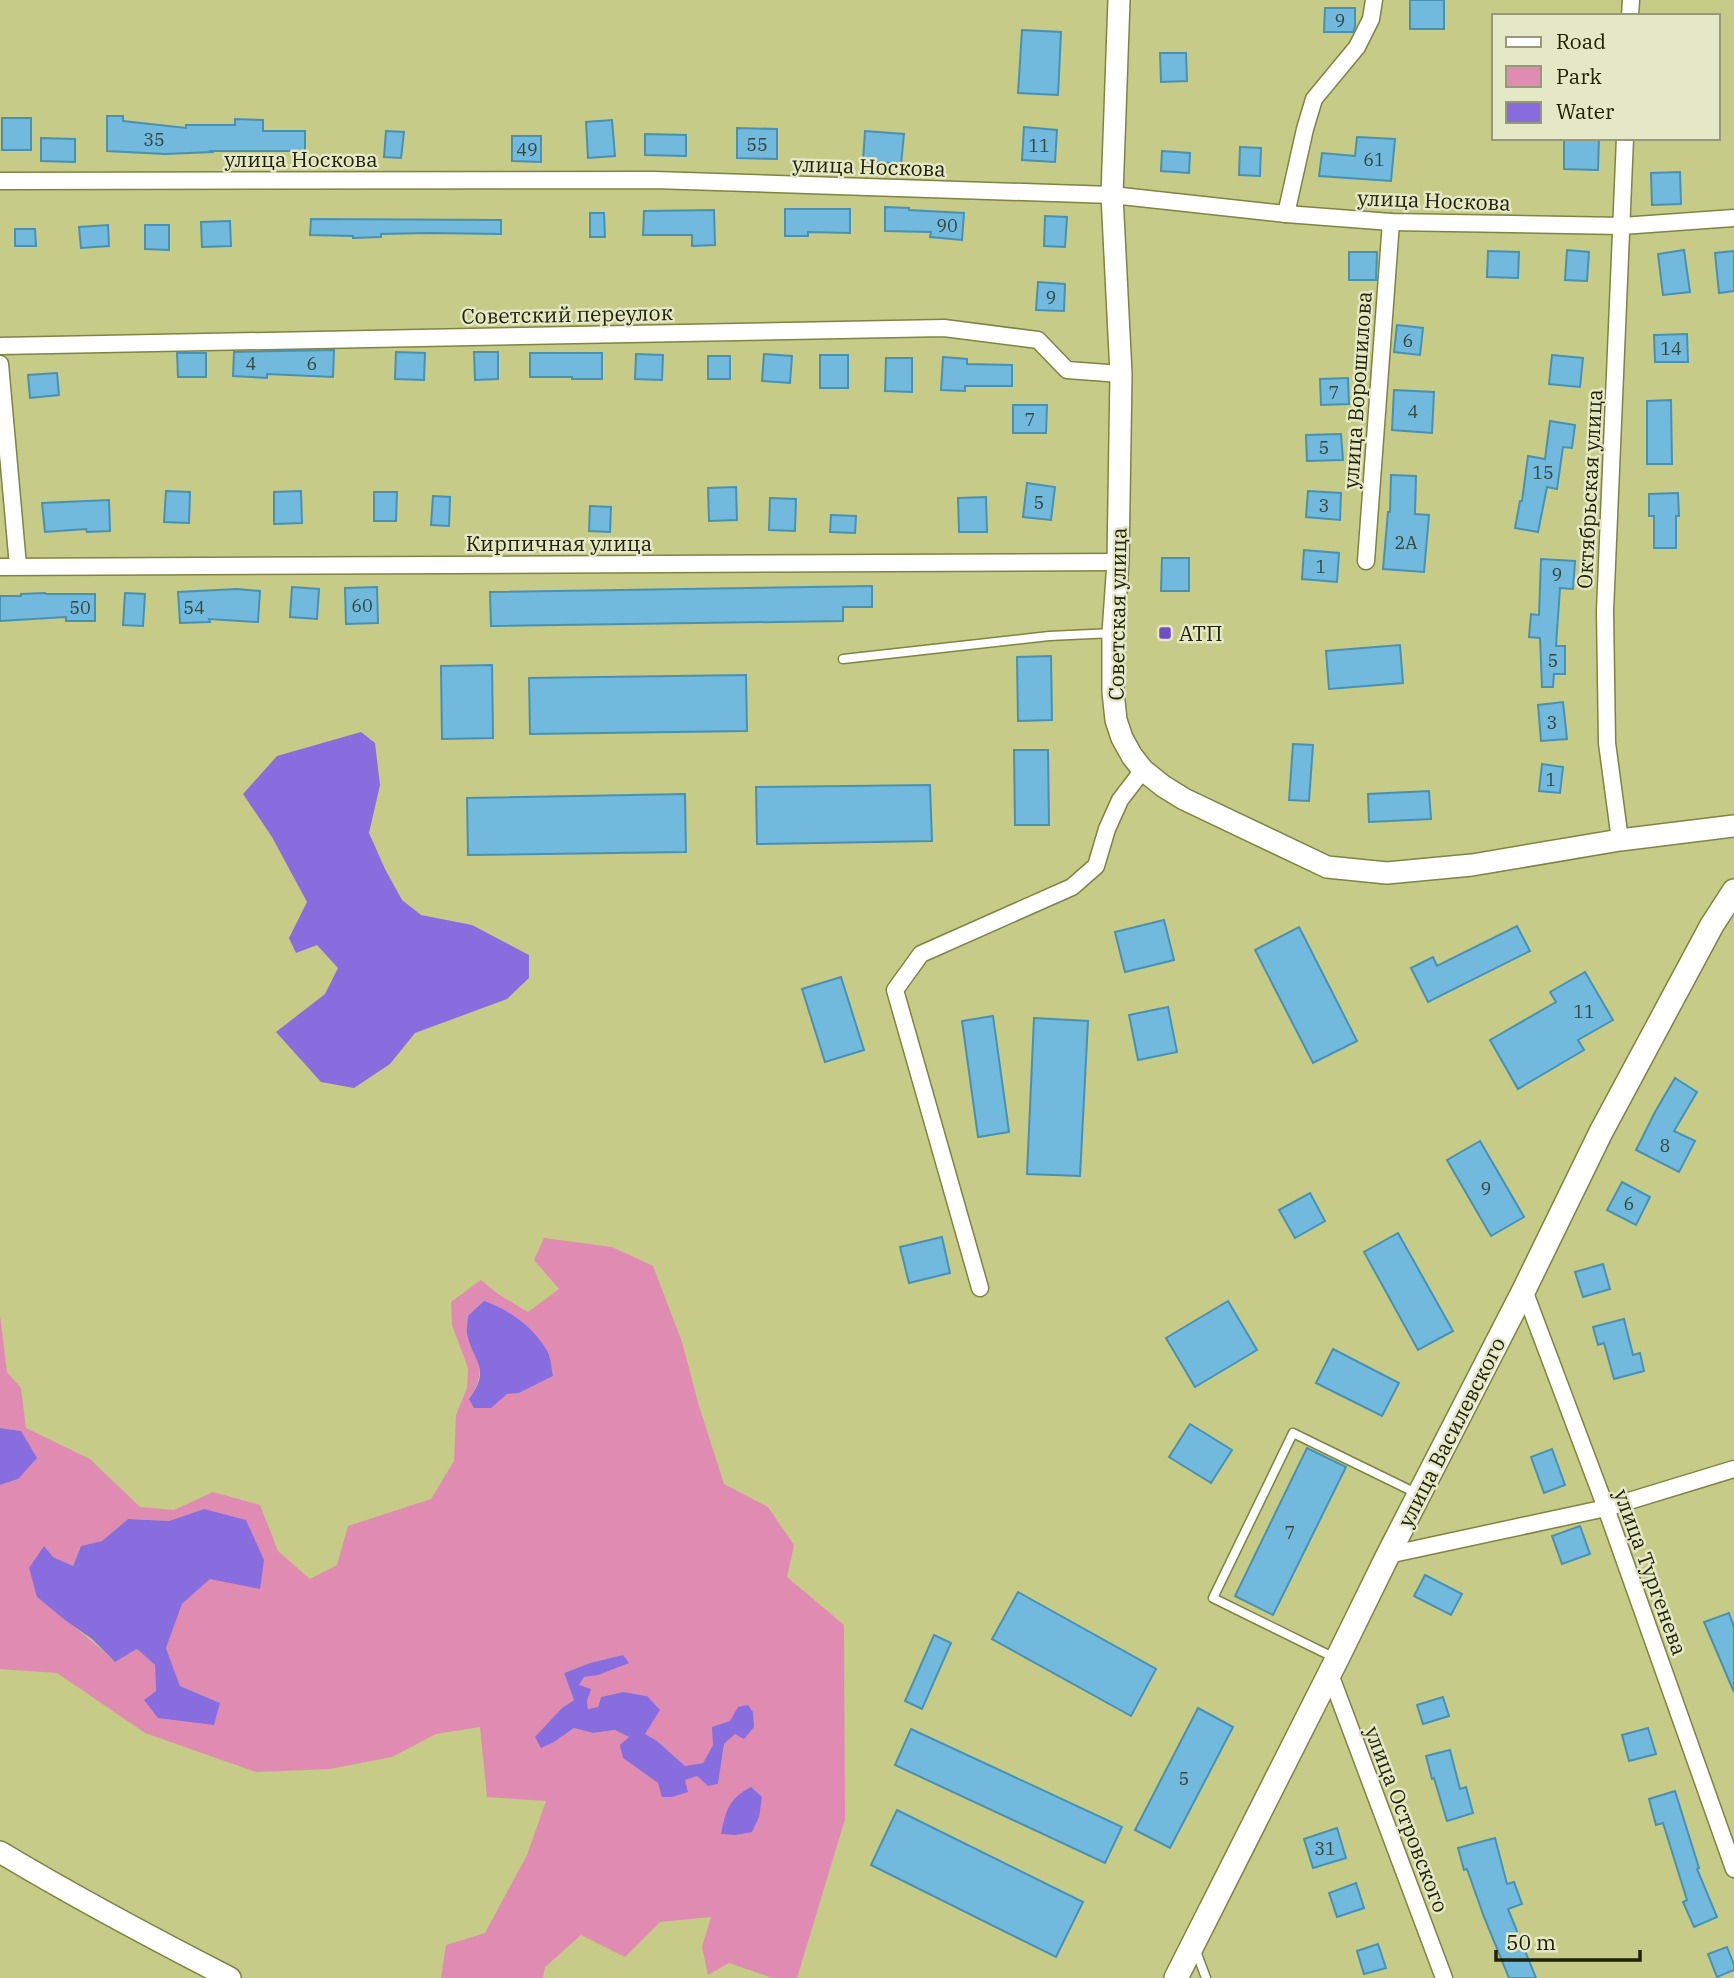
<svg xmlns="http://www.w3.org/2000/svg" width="1734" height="1978" viewBox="0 0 1734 1978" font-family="'IBM Plex Serif',serif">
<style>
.green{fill:#e08cb2;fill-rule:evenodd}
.water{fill:#876ddd}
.building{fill:#71b9dd;stroke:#4991b3;stroke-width:2}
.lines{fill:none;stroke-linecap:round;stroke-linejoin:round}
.service-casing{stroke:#808341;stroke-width:11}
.minor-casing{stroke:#808341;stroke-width:19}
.tertiary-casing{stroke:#808341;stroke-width:24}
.secondary-casing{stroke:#808341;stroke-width:26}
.service{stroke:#fff;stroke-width:8}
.minor{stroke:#fff;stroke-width:16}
.tertiary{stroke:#fff;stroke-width:21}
.secondary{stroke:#fff;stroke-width:23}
.poi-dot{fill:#6f4ec8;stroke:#e5e8c7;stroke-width:2.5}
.labels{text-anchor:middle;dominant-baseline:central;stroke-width:5;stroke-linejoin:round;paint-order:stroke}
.number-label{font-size:18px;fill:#35483c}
.street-label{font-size:21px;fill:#212206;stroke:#e5e8c7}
.poi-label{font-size:21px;fill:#212206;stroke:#e5e8c7;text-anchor:start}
</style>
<rect width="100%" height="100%" fill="#c6cb87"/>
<path class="green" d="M 544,1238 L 612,1247 L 653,1266 L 682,1342 L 699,1406 L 724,1484 L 768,1507 L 794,1545 L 787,1577 L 844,1625 L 845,1819 L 797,1978 L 773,1978 L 729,1963 L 708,1975 L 702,1947 L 711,1917 L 660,1922 L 625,1957 L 581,1935 L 545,1967 L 543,1978 L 441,1978 L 446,1945 L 485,1933 L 527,1855 L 546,1801 L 487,1797 L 480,1727 L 436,1734 L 392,1757 L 330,1769 L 256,1772 L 145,1733 L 57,1673 L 0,1669 L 0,1485 L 18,1479 L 21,1431 L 0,1428 L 0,1315 L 7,1372 L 21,1388 L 26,1428 L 90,1459 L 140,1507 L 174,1510 L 213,1492 L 260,1505 L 278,1551 L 310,1579 L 337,1565 L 348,1526 L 431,1499 L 454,1461 L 456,1415 L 467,1388 L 468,1368 L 452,1325 L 451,1302 L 481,1280 L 498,1294 L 528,1312 L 559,1289 L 534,1260 ZM 466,1332 L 553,1376 L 519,1393 L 469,1399 C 488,1373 477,1358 466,1332 ZM 204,1509 L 210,1579 L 182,1604 L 166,1648 L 180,1686 L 220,1703 L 156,1691 L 155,1665 L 137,1649 L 115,1662 C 90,1638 63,1618 37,1597 L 43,1546 L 53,1557 L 73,1566 L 81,1546 L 102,1541 L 128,1519 L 169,1521 ZM 623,1655 C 611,1669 602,1674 584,1677 L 579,1685 L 587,1701 L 588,1709 L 598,1707 L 601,1697 L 623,1692 L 647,1696 L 644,1734 L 657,1741 L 685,1766 L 703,1763 L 713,1745 L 731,1721 L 735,1734 L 724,1744 L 718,1784 L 708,1786 L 697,1776 L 684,1779 L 688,1791 L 658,1783 L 623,1758 L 629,1737 L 615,1730 L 593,1733 L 574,1728 L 554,1742 L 536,1737 L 562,1708 L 574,1700 L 564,1673 L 590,1663 Z"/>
<g class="water">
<path d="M 361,732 L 375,743 L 380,785 L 369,833 L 385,869 L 402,900 L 421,915 L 472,925 L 529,955 L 529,978 L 507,999 L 415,1033 L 390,1064 L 354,1088 L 321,1082 L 276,1032 L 325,994 L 338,968 L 317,945 L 296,953 L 289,938 L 307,902 L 272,837 L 243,794 L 277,756 Z"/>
<path d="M 484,1301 C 509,1310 532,1326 546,1349 C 551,1356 551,1367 553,1376 L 519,1393 L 507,1394 L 491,1408 L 474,1408 L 469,1399 C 492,1368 473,1362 467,1334 C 466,1329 468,1322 468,1316 Z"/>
<path d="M 0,1428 L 21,1431 L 37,1458 L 18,1479 L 0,1485 Z"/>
<path d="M 204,1509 L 246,1520 L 264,1560 L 260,1589 L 210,1579 L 182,1604 L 166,1648 L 180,1686 L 220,1703 L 214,1725 L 158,1718 L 144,1700 L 156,1691 L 155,1665 L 137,1649 L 115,1662 L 92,1639 L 65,1620 L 37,1597 L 29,1568 L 44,1546 L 53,1557 L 73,1566 L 81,1546 L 102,1541 L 128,1519 L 169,1521 Z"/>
<path d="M 623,1655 L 629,1663 L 598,1675 L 584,1677 L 579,1685 L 591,1689 L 587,1701 L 588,1709 L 598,1707 L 601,1697 L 623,1692 L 647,1696 L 660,1710 L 645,1734 L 657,1741 L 685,1766 L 703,1763 L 713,1745 L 712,1727 L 730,1721 L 738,1707 L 748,1705 L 753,1712 L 754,1727 L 744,1739 L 735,1734 L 724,1744 L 718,1784 L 708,1786 L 697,1776 L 685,1780 L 688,1792 L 672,1797 L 662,1797 L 658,1783 L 623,1758 L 620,1745 L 629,1737 L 615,1730 L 593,1733 L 574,1728 L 554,1742 L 541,1748 L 535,1737 L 562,1708 L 574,1700 L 564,1673 L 590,1663 Z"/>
<path d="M 751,1787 L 762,1797 L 759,1817 L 752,1832 L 736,1835 L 721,1834 C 726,1811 728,1799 751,1787 Z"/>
</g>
<g class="building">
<rect x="1410" y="0" width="34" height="29"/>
<path d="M 1325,8 L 1355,8 L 1355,27 L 1353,32 L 1324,32 Z"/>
<path d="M 1022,30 L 1061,32 L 1058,95 L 1018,93 Z"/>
<path d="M 1160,53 L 1186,53 L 1187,81 L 1161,82 Z"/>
<path d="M 107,116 L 123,116 L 123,121 L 186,128 L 186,125 L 235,125 L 235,119 L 263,120 L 263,131 L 305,131 L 305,151 L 211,151 L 212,152 L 165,154 L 107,151 Z"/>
<rect x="2" y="118" width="29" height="32"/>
<path d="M 612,120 L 615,156 L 588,158 L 586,122 Z"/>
<path d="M 1024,127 L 1057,130 L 1055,162 L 1022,160 Z"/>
<path d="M 737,128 L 777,129 L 777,159 L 737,158 Z"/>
<path d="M 386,131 L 404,132 L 401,158 L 384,157 Z"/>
<path d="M 865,131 L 904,134 L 901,164 L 863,161 Z"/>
<path d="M 645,134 L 686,135 L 686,156 L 645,155 Z"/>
<path d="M 512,136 L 541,136 L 541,162 L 512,161 Z"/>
<path d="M 1357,137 L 1395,139 L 1391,181 L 1319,176 L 1322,153 L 1355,156 Z"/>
<path d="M 41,138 L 75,139 L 75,162 L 41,161 Z"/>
<path d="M 1564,138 L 1599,138 L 1598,170 L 1564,169 Z"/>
<path d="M 1240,147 L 1261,148 L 1260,176 L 1239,175 Z"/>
<path d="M 1162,151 L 1190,153 L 1189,173 L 1161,171 Z"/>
<path d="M 1680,172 L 1681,204 L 1652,205 L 1651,173 Z"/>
<path d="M 885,207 L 909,208 L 909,210 L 964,213 L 962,240 L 930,237 L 931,232 L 885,231 Z"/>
<path d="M 785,209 L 850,209 L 850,233 L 808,232 L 808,236 L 785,236 Z"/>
<path d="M 714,210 L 715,245 L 692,246 L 692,235 L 643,235 L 644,211 Z"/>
<path d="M 590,213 L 604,213 L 605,237 L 590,237 Z"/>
<path d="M 1045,216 L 1067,217 L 1065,247 L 1044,246 Z"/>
<path d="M 311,219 L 501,220 L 501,234 L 429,233 L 381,234 L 381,237 L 353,238 L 353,236 L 310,235 Z"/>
<path d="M 230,221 L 231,246 L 202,247 L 201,222 Z"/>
<path d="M 108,225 L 109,246 L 81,248 L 79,227 Z"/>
<path d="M 145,225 L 169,225 L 169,250 L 145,249 Z"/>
<path d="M 15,229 L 35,229 L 36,246 L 15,246 Z"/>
<path d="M 1567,250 L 1589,252 L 1587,281 L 1565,280 Z"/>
<path d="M 1684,250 L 1690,292 L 1663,295 L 1658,254 Z"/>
<path d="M 1488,251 L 1519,252 L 1518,278 L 1487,277 Z"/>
<path d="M 1734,251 L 1734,291 L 1719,293 L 1715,253 Z"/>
<path d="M 1349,252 L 1377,252 L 1376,280 L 1349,280 Z"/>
<path d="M 1038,282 L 1065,284 L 1064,311 L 1036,310 Z"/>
<path d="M 1397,325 L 1423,328 L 1420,355 L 1394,352 Z"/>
<path d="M 1687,334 L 1688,362 L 1655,362 L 1654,335 Z"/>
<path d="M 334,350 L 333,377 L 267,374 L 267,378 L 233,376 L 234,352 Z"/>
<path d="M 396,352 L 425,353 L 424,380 L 395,379 Z"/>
<path d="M 474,352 L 498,352 L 498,379 L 475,380 Z"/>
<path d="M 177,353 L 206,353 L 206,377 L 178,377 Z"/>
<path d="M 530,353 L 602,353 L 602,379 L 572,379 L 572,377 L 530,377 Z"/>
<path d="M 636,354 L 663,355 L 662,380 L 635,379 Z"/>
<path d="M 764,354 L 792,356 L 790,383 L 762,381 Z"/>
<rect x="820" y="355" width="28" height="33"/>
<path d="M 1552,355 L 1583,358 L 1580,387 L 1549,384 Z"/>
<rect x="708" y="356" width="22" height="23"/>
<path d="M 943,357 L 967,359 L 967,364 L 1012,365 L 1012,386 L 965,386 L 965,391 L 941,390 Z"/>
<path d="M 886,358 L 912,358 L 912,392 L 885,391 Z"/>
<path d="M 57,373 L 59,395 L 30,398 L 28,375 Z"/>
<path d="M 1348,378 L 1349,404 L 1321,405 L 1320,379 Z"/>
<path d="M 1394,390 L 1434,392 L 1432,433 L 1392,430 Z"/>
<path d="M 1671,400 L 1672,464 L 1647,464 L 1647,401 Z"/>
<path d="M 1013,405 L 1047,405 L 1046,433 L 1013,433 Z"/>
<path d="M 1550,421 L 1575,425 L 1572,448 L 1563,447 L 1557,489 L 1547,487 L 1538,532 L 1515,528 L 1520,501 L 1522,501 L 1528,456 L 1545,459 Z"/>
<path d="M 1341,434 L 1343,460 L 1307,461 L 1306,435 Z"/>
<path d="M 1391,475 L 1416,476 L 1415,514 L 1429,515 L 1424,572 L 1383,569 L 1388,512 L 1390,512 Z"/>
<path d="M 1027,483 L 1055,487 L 1051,520 L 1023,517 Z"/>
<path d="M 736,487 L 737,520 L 709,521 L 708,488 Z"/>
<path d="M 166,491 L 190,492 L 189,523 L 164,522 Z"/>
<path d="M 301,491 L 302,523 L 274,524 L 274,492 Z"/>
<path d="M 1308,491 L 1341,493 L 1340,520 L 1306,517 Z"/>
<path d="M 374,492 L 397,492 L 396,521 L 374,521 Z"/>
<path d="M 1678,493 L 1679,516 L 1676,516 L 1676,548 L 1654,548 L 1654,516 L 1649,516 L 1649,494 Z"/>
<path d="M 433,496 L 450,497 L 449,526 L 431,525 Z"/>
<path d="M 986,497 L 987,532 L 959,532 L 958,498 Z"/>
<path d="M 770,498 L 796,499 L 795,531 L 769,530 Z"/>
<path d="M 109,500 L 110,531 L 87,532 L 86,529 L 45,532 L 42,503 Z"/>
<path d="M 590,506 L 611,507 L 610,532 L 589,531 Z"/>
<path d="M 831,515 L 856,516 L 855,533 L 830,532 Z"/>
<path d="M 1304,550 L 1339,553 L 1337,582 L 1302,579 Z"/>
<path d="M 1162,558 L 1189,558 L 1189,591 L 1161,591 Z"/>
<path d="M 1541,559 L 1575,561 L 1573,589 L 1560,588 L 1556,646 L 1565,646 L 1565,674 L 1554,674 L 1553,687 L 1542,687 L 1540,638 L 1529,637 L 1531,614 L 1539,615 Z"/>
<path d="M 872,586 L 872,607 L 843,607 L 843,621 L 491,626 L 490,592 Z"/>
<path d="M 292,587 L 319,589 L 317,619 L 290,617 Z"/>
<path d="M 377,587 L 378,623 L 346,624 L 345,588 Z"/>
<path d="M 237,589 L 260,591 L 258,622 L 209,619 L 210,622 L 180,623 L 178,592 Z"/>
<path d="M 45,593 L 46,594 L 95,594 L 95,621 L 66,621 L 66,617 L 0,621 L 0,596 L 21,596 L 21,594 Z"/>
<path d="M 125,593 L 145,594 L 143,626 L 123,625 Z"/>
<path d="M 1400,645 L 1403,683 L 1329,689 L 1326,651 Z"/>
<path d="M 1051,656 L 1052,720 L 1018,721 L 1017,657 Z"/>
<path d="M 492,665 L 493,738 L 442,739 L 441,666 Z"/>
<path d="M 746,675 L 747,731 L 530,734 L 529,678 Z"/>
<path d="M 1563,702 L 1567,739 L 1541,741 L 1538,705 Z"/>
<path d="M 1293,744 L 1313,745 L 1309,801 L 1289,800 Z"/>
<path d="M 1014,750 L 1048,750 L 1049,825 L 1015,825 Z"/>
<path d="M 1542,764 L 1563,767 L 1560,793 L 1539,791 Z"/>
<path d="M 930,785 L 932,841 L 757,844 L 756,787 Z"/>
<path d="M 1429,791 L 1431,819 L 1369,822 L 1368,794 Z"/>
<path d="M 685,794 L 686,852 L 468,855 L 467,798 Z"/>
<path d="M 1164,920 L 1174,960 L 1125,972 L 1115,932 Z"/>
<path d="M 1517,926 L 1530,951 L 1428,1002 L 1411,968 L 1433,957 L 1437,966 Z"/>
<path d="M 1299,927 L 1357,1041 L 1313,1063 L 1255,950 Z"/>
<path d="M 1585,972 L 1613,1020 L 1578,1040 L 1584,1050 L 1518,1089 L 1490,1040 L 1556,1002 L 1550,992 Z"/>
<path d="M 841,977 L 864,1050 L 825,1062 L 802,989 Z"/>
<path d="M 1168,1007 L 1177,1052 L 1138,1060 L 1129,1015 Z"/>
<path d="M 993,1016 L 1009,1132 L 978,1137 L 962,1021 Z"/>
<path d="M 1034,1018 L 1088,1021 L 1080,1176 L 1027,1174 Z"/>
<path d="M 1675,1078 L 1697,1092 L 1674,1131 L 1695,1141 L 1679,1172 L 1636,1150 L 1655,1112 Z"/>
<path d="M 1480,1141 L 1524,1217 L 1491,1236 L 1447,1160 Z"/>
<path d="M 1622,1182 L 1650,1197 L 1636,1225 L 1607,1210 Z"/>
<path d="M 1310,1193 L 1325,1221 L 1295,1238 L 1279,1210 Z"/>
<path d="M 1398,1233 L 1453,1331 L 1418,1350 L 1364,1252 Z"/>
<path d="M 942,1237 L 950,1273 L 909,1283 L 900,1247 Z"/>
<path d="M 1603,1264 L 1610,1289 L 1583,1297 L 1575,1272 Z"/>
<path d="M 1228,1301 L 1257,1350 L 1195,1387 L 1166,1338 Z"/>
<path d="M 1624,1319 L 1633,1355 L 1640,1353 L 1644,1371 L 1614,1379 L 1604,1343 L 1598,1345 L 1593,1327 Z"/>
<path d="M 1333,1349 L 1399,1383 L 1382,1416 L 1316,1383 Z"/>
<path d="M 1190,1424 L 1232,1450 L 1211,1483 L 1169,1457 Z"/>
<path d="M 1307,1448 L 1346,1467 L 1273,1615 L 1235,1596 Z"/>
<path d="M 1552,1449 L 1565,1485 L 1544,1493 L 1531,1457 Z"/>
<path d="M 1580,1526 L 1590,1554 L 1562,1564 L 1552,1536 Z"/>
<path d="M 1425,1575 L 1462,1594 L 1451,1615 L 1414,1596 Z"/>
<path d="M 1018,1592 L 1156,1669 L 1131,1716 L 992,1639 Z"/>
<path d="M 1729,1613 L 1734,1627 L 1734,1692 L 1704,1622 Z"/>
<path d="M 934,1635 L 951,1643 L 922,1709 L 905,1701 Z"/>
<path d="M 1443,1697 L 1449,1716 L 1423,1724 L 1417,1705 Z"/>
<path d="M 1198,1708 L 1233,1727 L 1170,1848 L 1135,1830 Z"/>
<path d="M 1648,1728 L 1656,1754 L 1629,1761 L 1622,1735 Z"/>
<path d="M 911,1729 L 1122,1827 L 1105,1863 L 895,1765 Z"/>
<path d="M 1450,1750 L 1460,1789 L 1466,1787 L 1473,1813 L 1447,1821 L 1434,1778 L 1432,1779 L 1426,1756 Z"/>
<path d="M 1675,1791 L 1699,1868 L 1697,1869 L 1717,1917 L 1694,1927 L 1683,1902 L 1687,1900 L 1663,1823 L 1656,1825 L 1649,1799 Z"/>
<path d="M 897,1810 L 1083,1902 L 1056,1957 L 871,1865 Z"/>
<path d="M 1337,1828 L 1346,1858 L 1313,1868 L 1304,1839 Z"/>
<path d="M 1495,1838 L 1507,1884 L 1514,1882 L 1522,1904 L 1508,1909 L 1536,1978 L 1509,1978 L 1484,1917 L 1467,1869 L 1464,1870 L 1458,1848 Z"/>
<path d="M 1356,1883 L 1364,1908 L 1337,1917 L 1329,1893 Z"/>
<path d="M 1378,1944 L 1386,1968 L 1364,1974 L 1357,1951 Z"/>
<path d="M 1727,1947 L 1734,1965 L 1734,1970 L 1717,1977 L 1708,1954 Z"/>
</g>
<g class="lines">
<g class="service-casing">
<g id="service">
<path d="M 843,659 L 1049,636 L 1113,633"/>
<path d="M 1335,1658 L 1213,1598 L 1293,1433 L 1416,1493"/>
<path d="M 1196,1951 L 1206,1978"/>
</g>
</g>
<g class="minor-casing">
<g id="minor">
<path d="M 1630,16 L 1631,0"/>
<path d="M 0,181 L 654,180 L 1112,195 L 1286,214 L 1391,222 L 1622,226 L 1734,218"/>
<path d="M 1286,214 L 1305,129 L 1314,99 L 1357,47 L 1371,19 L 1374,0"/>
<path d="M 0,346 L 944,328 L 1038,340 L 1067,370 L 1121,374"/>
<path d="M 0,364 L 18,566"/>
<path d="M 1366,561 L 1391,222"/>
<path d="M 0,567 L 1118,562"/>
<path d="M 1620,840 L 1607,743 L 1605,611 L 1625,138"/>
<path d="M 980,1288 L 895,990 L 921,954 L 1072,887 L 1096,866 L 1107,829 L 1120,800 L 1143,770"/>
<path d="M 1524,1290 L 1606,1508 L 1734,1869"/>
<path d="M 1388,1555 L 1606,1508 L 1734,1469"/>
<path d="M 1330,1674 L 1444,1978"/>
</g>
</g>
<g class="tertiary-casing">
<g id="tertiary">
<path d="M 1119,0 L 1112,195 L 1121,374 L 1118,562 L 1113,633 L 1113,692 L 1116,720 L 1122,738 L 1132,756 L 1143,770 L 1163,786 L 1184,799 L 1327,867 L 1387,873 L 1472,865 L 1620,840 L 1734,826"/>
<path d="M 0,1852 C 75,1897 152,1938 230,1978"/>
</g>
</g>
<g class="secondary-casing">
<path id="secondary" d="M 1176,1978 L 1337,1659 L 1388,1555 L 1524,1290 L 1601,1132 L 1712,925 L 1734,891"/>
</g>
<use href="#service" class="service"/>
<use href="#minor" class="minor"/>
<use href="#tertiary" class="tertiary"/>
<use href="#secondary" class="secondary"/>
</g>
<rect class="poi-dot" x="1158" y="626" width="14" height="14" rx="3.5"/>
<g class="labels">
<g class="number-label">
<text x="1340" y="20">9</text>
<text x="154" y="139">35</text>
<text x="757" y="144">55</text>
<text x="1039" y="145">11</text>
<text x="527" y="149">49</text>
<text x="1374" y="159">61</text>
<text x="947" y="225">90</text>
<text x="1051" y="297">9</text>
<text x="1408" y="340">6</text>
<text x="1671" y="348">14</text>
<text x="251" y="363">4</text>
<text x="312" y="363">6</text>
<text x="1334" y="392">7</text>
<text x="1413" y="411">4</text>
<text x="1030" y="419">7</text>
<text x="1324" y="447">5</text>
<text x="1543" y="472">15</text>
<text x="1039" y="502">5</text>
<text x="1324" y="505">3</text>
<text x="1406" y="542">2А</text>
<text x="1321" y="566">1</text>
<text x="1557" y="574">9</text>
<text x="362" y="605">60</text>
<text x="80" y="607">50</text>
<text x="194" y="607">54</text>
<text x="1553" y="660">5</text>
<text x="1552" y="722">3</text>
<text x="1551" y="779">1</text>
<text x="1584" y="1011">11</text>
<text x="1665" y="1145">8</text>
<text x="1486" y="1188">9</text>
<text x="1629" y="1203">6</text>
<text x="1290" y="1532">7</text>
<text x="1184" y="1778">5</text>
<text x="1325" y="1848">31</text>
</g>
<g class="street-label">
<text x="301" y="159">улица Носкова</text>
<text transform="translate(869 166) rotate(2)">улица Носкова</text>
<text transform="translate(1434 200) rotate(2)">улица Носкова</text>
<text transform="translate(567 314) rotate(-1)">Советский переулок</text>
<text transform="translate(1357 390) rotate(-86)">улица Ворошилова</text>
<text transform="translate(1589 489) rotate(-87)">Октябрьская улица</text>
<text x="559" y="543">Кирпичная улица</text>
<text transform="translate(1117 614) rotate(-89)">Советская улица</text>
<text transform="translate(1451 1432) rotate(-63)">улица Василевского</text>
<text transform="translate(1651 1572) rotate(70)">улица Тургенева</text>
<text transform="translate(1407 1819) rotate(69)">улица Островского</text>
</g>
<g class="poi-label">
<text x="1179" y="633">АТП</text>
</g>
</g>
<rect x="1492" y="14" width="228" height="126" fill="#e5e8c7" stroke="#97997a" stroke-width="2"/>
<rect x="1506" y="37" width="35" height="10" fill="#ffffff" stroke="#97997a" stroke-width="2"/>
<text x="1556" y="49" font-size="21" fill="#212206">Road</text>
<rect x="1506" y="66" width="35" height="21" fill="#e08cb2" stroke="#97997a" stroke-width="2"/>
<text x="1556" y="84" font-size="21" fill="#212206">Park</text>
<rect x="1506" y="102" width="35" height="21" fill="#876ddd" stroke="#97997a" stroke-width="2"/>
<text x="1556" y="119" font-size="21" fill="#212206">Water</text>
<path d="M1496 1950v10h144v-10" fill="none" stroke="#212206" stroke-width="3.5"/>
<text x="1506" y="1950" font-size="21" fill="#212206" stroke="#e5e8c7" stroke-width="5" paint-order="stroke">50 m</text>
</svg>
